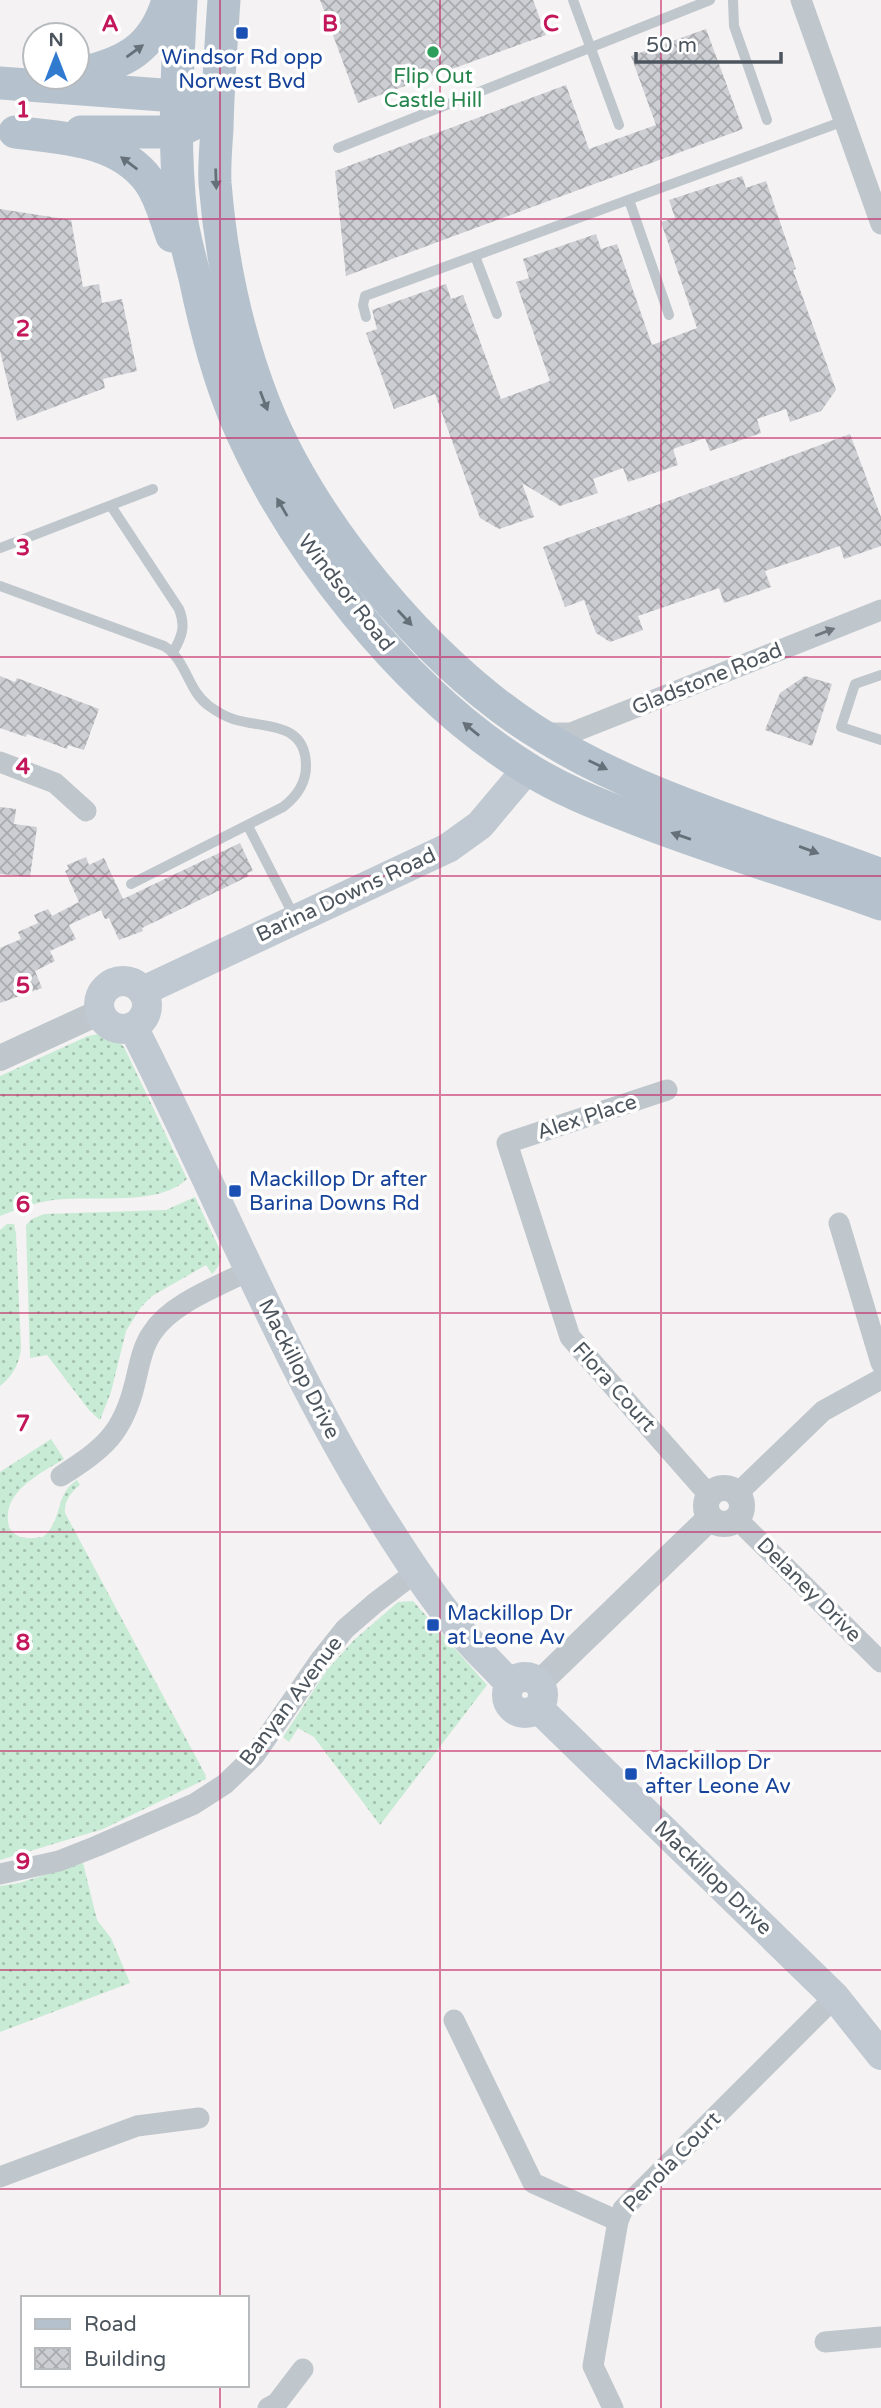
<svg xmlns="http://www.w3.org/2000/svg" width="881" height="2408" viewBox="0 0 881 2408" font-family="'Varela Round',sans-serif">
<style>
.grass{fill:url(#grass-dots)}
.building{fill:url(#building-cross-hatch)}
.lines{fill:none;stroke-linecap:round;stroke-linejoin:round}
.service{stroke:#bfc6cc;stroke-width:10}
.minor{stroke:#bfc6cc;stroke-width:21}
.tertiary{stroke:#bfc6cc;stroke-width:26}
.secondary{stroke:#c0c9d1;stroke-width:30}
.primary{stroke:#b5c2cd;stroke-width:33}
.oneway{fill:#667079}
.oneway2{fill:#6e777e}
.grid{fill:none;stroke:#c2185b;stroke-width:2;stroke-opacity:0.55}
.transit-dot{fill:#1a4fb4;stroke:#fff;stroke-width:2.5}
.leisure-dot{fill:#2e9e5b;stroke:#fff;stroke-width:2.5}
.labels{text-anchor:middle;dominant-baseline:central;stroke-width:7;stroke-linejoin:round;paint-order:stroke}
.transit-label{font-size:21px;fill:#164399;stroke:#fff;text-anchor:start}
.leisure-label{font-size:21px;fill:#27864d;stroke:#fff}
.street-label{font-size:21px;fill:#4c555d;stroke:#fff}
.grid-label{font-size:23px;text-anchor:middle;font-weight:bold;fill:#c2185b;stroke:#fff;stroke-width:7;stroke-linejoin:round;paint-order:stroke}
</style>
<defs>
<pattern id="grass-dots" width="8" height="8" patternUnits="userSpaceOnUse" patternTransform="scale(1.75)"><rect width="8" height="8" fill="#c7ebd4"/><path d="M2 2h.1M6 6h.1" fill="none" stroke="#a4c1af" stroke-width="1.8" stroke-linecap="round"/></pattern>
<pattern id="building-cross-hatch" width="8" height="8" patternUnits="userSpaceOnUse" patternTransform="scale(1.75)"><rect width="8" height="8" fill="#cdced3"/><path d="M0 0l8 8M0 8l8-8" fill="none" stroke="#a9aaae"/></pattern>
</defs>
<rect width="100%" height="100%" fill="#f4f2f2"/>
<g class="grass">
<path d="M 103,1033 L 115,1038 L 124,1047 L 187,1179 C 158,1207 92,1195 53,1200 C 34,1203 17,1209 0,1216 L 0,1076 L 88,1036 Z"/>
<path d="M 195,1197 L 220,1250 C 222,1260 220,1266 212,1274 L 206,1265 L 152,1296 L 141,1307 L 126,1331 L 111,1392 L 100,1420 L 89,1410 L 47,1355 L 30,1358 L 26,1225 L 32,1219 L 44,1214 L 166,1210 Z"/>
<path d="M 7,1224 L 14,1224 L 16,1234 L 21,1348 C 19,1364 13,1376 0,1386 L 0,1230 Z"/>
<path d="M 51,1439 L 64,1459 C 41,1473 0,1492 9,1527 C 16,1540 30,1539 43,1537 C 64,1519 54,1495 77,1480 L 80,1485 C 71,1492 64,1501 65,1513 L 205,1774 L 206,1779 L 103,1829 L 0,1860 L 0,1472 Z"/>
<path d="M 413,1601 L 487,1685 L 380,1825 L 314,1737 L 298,1728 L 289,1742 L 283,1737 L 327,1670 L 354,1640 L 398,1602 Z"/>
<path d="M 83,1863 L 97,1920 L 111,1938 L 130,1983 L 0,2032 L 0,1886 L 19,1883 Z"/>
</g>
<g class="building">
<path d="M 320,0 L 533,0 L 546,35 L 358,103 Z"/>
<path d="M 706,29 L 743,129 L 346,276 L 335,171 L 566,85 L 589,149 L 656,125 L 631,56 Z"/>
<path d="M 742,176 L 746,188 L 766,181 L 796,269 L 793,270 L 836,390 L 821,411 L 790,422 L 786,409 L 757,419 L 761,433 L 710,451 L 705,438 L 673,449 L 678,465 L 628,482 L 623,468 L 593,479 L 598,493 L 560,506 L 522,483 L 534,517 L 499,529 L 480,518 L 435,394 L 394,409 L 366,333 L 377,329 L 372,310 L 446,284 L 451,299 L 463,295 L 501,399 L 550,381 L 516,282 L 529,278 L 523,259 L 596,234 L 601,249 L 617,244 L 652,345 L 697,328 L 661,222 L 675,218 L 669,200 Z"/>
<path d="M 0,209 L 71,220 L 83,287 L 99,284 L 102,303 L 122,299 L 137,371 L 103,379 L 105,388 L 17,421 L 0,351 Z"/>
<path d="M 850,434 L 881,517 L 881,546 L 844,559 L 840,546 L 765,571 L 771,587 L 724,603 L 719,588 L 638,616 L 643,630 L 610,642 L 596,633 L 584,600 L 565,607 L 543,547 Z"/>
<path d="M 0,676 L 15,682 L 17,678 L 99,709 L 84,750 L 68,745 L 67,749 L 27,734 L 26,737 L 0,728 Z"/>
<path d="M 805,676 L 832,684 L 812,746 L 765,730 L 780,693 Z"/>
<path d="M 0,807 L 16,809 L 14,824 L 37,827 L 30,877 L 0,874 Z"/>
<path d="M 240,843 L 253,871 L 247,873 L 249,876 L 142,928 L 143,931 L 119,940 L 109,918 L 105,919 L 101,910 L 69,925 L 76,939 L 50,951 L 55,961 L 35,971 L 42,988 L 0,1003 L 0,948 L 21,939 L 18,932 L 38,923 L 34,915 L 48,909 L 52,916 L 79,902 L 65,871 L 69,869 L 67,865 L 86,857 L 89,865 L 104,858 L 123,899 Z"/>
</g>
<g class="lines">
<g class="service">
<path d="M 573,0 L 619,125"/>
<path d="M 733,0 L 734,26 L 767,120"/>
<path d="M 338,148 L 710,0"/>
<path d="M 629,200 L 669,315"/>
<path d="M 475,256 L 497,314"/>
<path d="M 366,317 L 363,305 L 365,296 L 844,121"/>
<path d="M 111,506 L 179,609 C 186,626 182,637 173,652"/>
<path d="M 0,548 L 153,489"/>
<path d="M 0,586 L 164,646 C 187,660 187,690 209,706 C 216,711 224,716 233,719 C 263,729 306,720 306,766 C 306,783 296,797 283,807 L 131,884"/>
<path d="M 881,675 L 855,684 L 841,727 L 881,740"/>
<path d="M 248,826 L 295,918"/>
</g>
<g class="minor">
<path d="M 801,0 L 881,224"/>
<path d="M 544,733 L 571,733 L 881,610"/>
<path d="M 0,762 L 55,783 L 86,811"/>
<path d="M 667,1090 L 507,1143 L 570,1337 L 709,1495"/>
<path d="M 839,1223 L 881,1363"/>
<path d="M 61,1476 C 103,1449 123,1434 135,1383 C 139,1367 142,1347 152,1333 C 171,1303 219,1286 250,1270"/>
<path d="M 737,1494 L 823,1411 L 881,1379"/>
<path d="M 737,1519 L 881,1662"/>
<path d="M 0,1874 L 59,1861 L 97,1846 L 194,1804 L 225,1784 L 254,1756 L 321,1659 L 345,1629 L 375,1603 L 416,1572"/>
<path d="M 454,2020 L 533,2183 L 618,2221"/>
<path d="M 0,2177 L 137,2126 L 199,2118"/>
<path d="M 825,2342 L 881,2337"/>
<path d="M 268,2408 L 277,2403 L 303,2369"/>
<path d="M 613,2408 L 593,2366 L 618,2221 L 623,2209 L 835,1997"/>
</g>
<g class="tertiary">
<path d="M 0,1058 L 100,1012"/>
<circle cx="724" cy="1506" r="18"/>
<path d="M 539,1683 L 710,1518"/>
</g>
<g class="secondary">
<circle cx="123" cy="1005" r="24"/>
<path d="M 143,991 L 448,848 L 480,825 L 527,769"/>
<path d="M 133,1027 C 215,1187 281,1355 375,1508 C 402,1551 430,1595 463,1634 C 477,1651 495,1667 510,1684"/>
<circle cx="525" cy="1695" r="18"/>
<path d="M 538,1708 L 835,1997 L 881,2055"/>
</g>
<g class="primary">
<path d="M 181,0 C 177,72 173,144 181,216 C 184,237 190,258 195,278 C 205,326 217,374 236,419 C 291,548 405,692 525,767 C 559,789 597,804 634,818 C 715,850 799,874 881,904"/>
<path d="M 224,0 C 221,43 218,85 217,128 C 216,146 214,165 215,183 C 221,257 237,334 264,403 C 311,522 425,660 532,729 C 638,798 764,830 881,875"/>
<path d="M 77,74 C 124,64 154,49 168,0"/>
<path d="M 0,83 L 176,96 L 195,103"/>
<path d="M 15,132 C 61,138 118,139 149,181 C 161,198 165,217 172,236"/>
<path d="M 81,132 L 176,132 L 197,122"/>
</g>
</g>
<defs><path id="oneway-solid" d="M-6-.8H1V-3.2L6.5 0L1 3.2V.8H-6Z" transform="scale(1.75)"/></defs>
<g class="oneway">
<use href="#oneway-solid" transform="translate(135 51) rotate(-36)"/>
<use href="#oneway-solid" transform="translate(129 163) rotate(-143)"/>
<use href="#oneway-solid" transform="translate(216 179) rotate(88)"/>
<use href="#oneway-solid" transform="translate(264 401) rotate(69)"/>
<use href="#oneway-solid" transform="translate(282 507) rotate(-120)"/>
<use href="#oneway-solid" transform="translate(405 618) rotate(47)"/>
<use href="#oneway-solid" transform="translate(471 729) rotate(-141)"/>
<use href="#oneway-solid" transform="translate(598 765) rotate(26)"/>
<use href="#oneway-solid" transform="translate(681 836) rotate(-161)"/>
<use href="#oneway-solid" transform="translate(809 850) rotate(20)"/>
</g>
<use class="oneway2" href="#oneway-solid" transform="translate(825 632) rotate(-21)"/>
<path class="grid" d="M 220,0 L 220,2298M 440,0 L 440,2408M 661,0 L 661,2408M 0,219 L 881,219M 0,438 L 881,438M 0,657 L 881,657M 0,876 L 881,876M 0,1095 L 881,1095M 0,1313 L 881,1313M 0,1532 L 881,1532M 0,1751 L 881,1751M 0,1970 L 881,1970M 0,2189 L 881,2189M 220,2385 L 220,2408"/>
<g class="transit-dot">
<rect x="235" y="26" width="14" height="14" rx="3.5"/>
<rect x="228" y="1184" width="14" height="14" rx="3.5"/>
<rect x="426" y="1618" width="14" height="14" rx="3.5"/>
<rect x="624" y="1767" width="14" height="14" rx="3.5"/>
</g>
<circle class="leisure-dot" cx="433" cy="52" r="7"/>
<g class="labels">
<g class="transit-label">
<text x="242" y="57" text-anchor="middle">Windsor Rd opp<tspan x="242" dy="24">Norwest Bvd</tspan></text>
<text x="249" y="1179">Mackillop Dr after<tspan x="249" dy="24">Barina Downs Rd</tspan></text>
<text x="447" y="1613">Mackillop Dr<tspan x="447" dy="24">at Leone Av</tspan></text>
<text x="645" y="1762">Mackillop Dr<tspan x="645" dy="24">after Leone Av</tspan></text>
</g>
<g class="leisure-label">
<text x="433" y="76">Flip Out<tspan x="433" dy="24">Castle Hill</tspan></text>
</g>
<g class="street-label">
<text transform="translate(346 593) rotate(52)">Windsor Road</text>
<text transform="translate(707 679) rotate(-22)">Gladstone Road</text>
<text transform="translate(346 895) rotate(-25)">Barina Downs Road</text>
<text transform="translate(587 1117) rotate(-18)">Alex Place</text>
<text transform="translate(299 1369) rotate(63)">Mackillop Drive</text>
<text transform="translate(614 1387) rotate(48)">Flora Court</text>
<text transform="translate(809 1590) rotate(45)">Delaney Drive</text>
<text transform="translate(291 1701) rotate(-53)">Banyan Avenue</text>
<text transform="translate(713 1878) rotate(44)">Mackillop Drive</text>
<text transform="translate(672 2162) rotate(-46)">Penola Court</text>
</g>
</g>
<g class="grid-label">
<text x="110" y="31">A</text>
<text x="330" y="31">B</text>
<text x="551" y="31">C</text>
<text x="23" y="117">1</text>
<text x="23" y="336">2</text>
<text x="23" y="555">3</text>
<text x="23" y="774">4</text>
<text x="23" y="993">5</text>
<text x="23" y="1212">6</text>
<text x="23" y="1431">7</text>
<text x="23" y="1650">8</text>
<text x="23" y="1869">9</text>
</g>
<rect x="21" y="2296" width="228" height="91" fill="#ffffff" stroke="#b7bbbe" stroke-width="2"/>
<rect x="35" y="2319" width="35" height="10" fill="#b5c2cd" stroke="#b7bbbe" stroke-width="2"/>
<text x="84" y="2331" font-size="21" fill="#4c555d">Road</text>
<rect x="35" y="2348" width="35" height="21" fill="url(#building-cross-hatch)" stroke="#b7bbbe" stroke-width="2"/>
<text x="84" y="2366" font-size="21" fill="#4c555d">Building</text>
<g transform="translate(56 56)"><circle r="33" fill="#ffffff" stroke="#b7bbbe" stroke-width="2"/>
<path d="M0-5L12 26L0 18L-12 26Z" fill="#307bd0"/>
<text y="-10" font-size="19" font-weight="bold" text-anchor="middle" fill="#4c555d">N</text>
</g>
<path d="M636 52v10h145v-10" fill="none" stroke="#4c555d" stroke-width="3.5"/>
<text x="646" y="52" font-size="21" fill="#4c555d" stroke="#ffffff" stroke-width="5" paint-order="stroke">50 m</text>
</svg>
